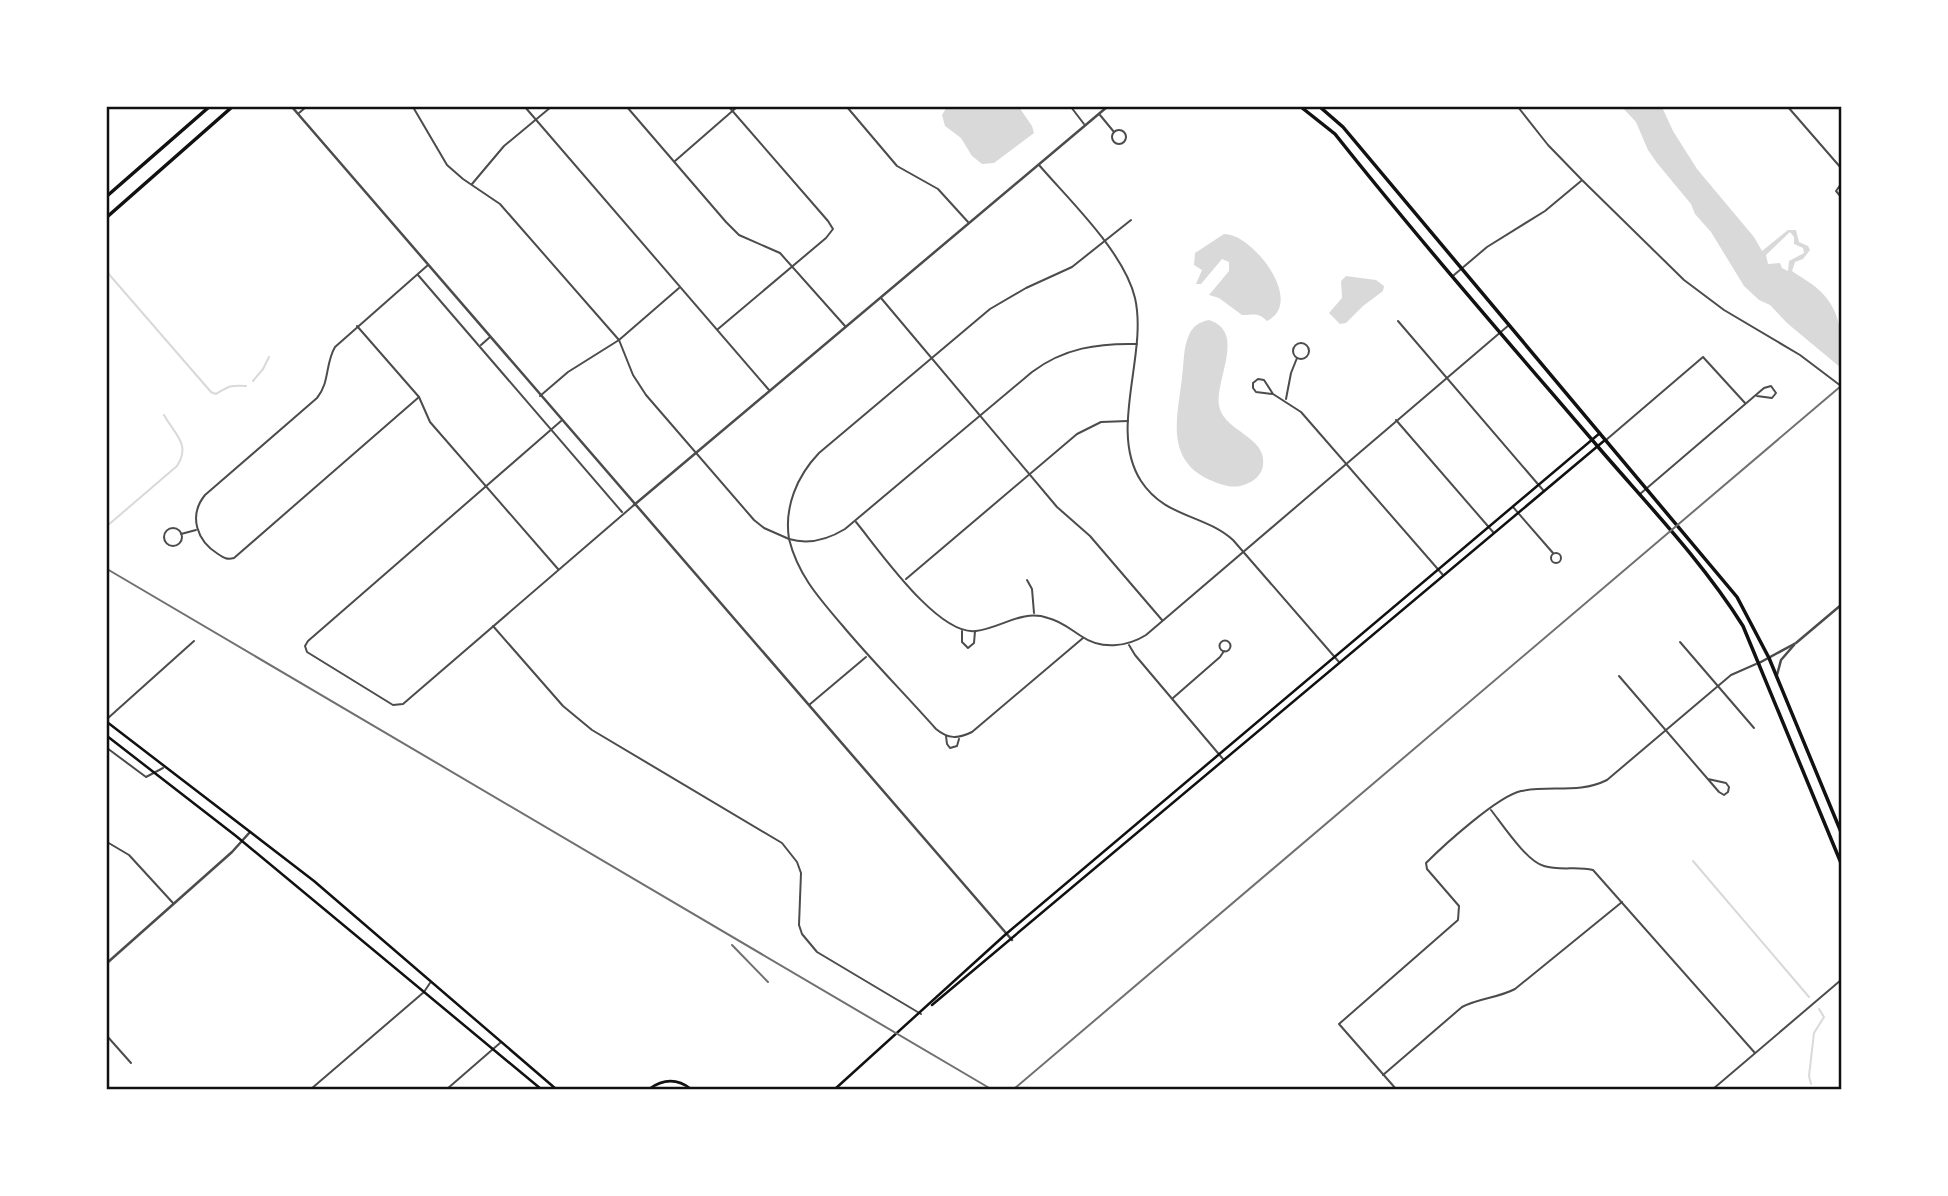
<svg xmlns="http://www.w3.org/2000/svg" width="1948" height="1196" viewBox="0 0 1948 1196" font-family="'Nunito Sans',sans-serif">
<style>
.water{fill:#d9d9d9;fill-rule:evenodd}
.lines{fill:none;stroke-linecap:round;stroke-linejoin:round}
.stream{stroke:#d9d9d9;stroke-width:2}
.minor{stroke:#4c4c4c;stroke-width:2}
.tertiary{stroke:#4c4c4c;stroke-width:2.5}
.secondary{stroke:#111;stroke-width:2.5}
.primary{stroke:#111;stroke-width:3.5}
.rail{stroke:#707070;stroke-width:2}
.neatline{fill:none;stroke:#111;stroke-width:2.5}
</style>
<rect width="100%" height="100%" fill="#fff"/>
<g class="water">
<path d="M 947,107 L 1019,107 L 1032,126 L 1034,133 L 994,163 L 982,164 L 972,156 L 961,138 L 945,126 L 942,115 Z"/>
<path d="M 1622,107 L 1662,107 L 1673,131 L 1697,169 L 1754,237 L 1762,251 L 1788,230 L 1796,230 L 1799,242 L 1808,246 L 1810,250 L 1803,259 L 1795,262 L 1792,271 C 1802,278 1815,285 1823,294 C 1843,315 1841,340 1841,368 L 1787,323 L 1770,305 L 1759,300 L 1744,286 L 1711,232 L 1695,214 L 1691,204 L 1657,163 L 1648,150 L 1636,122 ZM 1790,232 L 1794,237 L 1794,244 L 1803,248 L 1804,253 L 1789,261 L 1788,271 L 1782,268 L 1780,263 L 1768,264 L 1766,255 Z"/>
<path d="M 1224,234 C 1252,233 1306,302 1267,321 C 1258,312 1254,315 1242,315 L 1219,298 L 1209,295 L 1229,271 L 1229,262 L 1222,259 L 1201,284 L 1196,284 L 1202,270 L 1194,265 L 1195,253 Z"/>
<path d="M 1346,276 L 1376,280 L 1384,286 L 1383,291 L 1363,306 L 1346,323 L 1340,324 L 1329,313 L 1342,298 L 1341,281 Z"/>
<path d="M 1209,320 C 1246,332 1216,377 1219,405 C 1223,432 1268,436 1263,466 C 1261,477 1250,484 1240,486 C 1229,488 1220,484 1210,480 C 1164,459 1178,416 1182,377 C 1184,364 1183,348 1189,335 C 1193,326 1199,322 1209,320 Z"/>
</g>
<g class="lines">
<g class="stream">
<path d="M 107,272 L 211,392 L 216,394 C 229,386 230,385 246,386"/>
<path d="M 253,381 L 263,369 L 269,357"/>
<path d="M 107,526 L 177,466 C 191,444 175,435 164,415"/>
<path d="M 1693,861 L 1809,997"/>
<path d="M 1811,1084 L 1809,1076 L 1814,1033 L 1824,1017 L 1819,1009"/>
</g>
<g class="minor">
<path d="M 413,107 L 447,165 L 463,179 L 500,204 L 619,340 L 633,375 L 646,395 L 754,520 L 764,528 L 789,539 C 798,575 819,598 842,625 C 872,661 905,694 936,729 C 948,739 958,739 972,732 L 1083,638"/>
<path d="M 525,107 L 769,390"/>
<path d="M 627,107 L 726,222 L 739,235 L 780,253 L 845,326"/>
<path d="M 847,107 L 897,166 L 938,189 L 968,222"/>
<path d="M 1071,107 L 1084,124"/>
<path d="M 1518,107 L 1548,145 L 1582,180 L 1684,280 L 1724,310 L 1800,355 L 1841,386"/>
<path d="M 1788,107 L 1841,168"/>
<path d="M 299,113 L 306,107"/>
<path d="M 1100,115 L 1114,132"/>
<circle cx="1119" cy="137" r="7"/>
<path d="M 675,161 L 737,107"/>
<path d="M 1039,165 C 1070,201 1124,252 1135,298 C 1148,355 1108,430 1141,481 C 1165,518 1204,514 1233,540 L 1339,662"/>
<path d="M 472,184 L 504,146 L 551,107"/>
<path d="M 1841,184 L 1836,191 L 1841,197"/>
<path d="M 1131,220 L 1072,267 L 1026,288 L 990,309 L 819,453 C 797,476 784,507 789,539 C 809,545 827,540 845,529 L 1032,372 C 1064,348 1098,343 1137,344"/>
<path d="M 418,275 L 622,512"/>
<path d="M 1454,275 L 1487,247 L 1545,211 L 1581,181"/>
<path d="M 881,298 L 1057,507 L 1090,536 L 1162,620"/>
<path d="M 1398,321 L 1543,490"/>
<path d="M 357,326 L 419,397 L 430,422 L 558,569"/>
<path d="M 718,329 L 826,238 L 833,229 L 828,221 L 729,107"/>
<circle cx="1301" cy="351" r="8"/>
<path d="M 481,345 L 490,337"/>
<path d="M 1273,394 L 1264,380 L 1258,379 L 1253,383 L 1253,388 L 1256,392 L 1273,394 L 1301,412 L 1443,575"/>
<path d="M 540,396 L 568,372 L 619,340 L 679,288"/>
<path d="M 419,397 L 234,558 C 227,560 224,558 218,554 C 197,541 188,516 205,495 L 317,398 C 330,382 325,364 335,347 L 428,265"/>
<path d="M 1286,399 L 1291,373 L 1297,358"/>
<path d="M 1396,420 L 1493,532"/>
<path d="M 561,421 L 308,641 L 305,646 L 307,652 L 393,705 L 403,704 L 634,505"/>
<path d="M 1606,440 L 1703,357 L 1745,403"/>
<path d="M 1640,494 L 1764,388 L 1771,386 L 1776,393 L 1772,398 L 1757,396"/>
<path d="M 1513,507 L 1553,553"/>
<path d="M 856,522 C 879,550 938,636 976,631 C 1001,628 1022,609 1048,618 C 1061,621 1070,629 1081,636 C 1101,650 1127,647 1146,635 L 1509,325"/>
<circle cx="173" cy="537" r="9"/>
<path d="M 181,534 L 196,530"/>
<circle cx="1556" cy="558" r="5"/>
<path d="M 906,579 L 1077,434 L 1101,422 L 1128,421"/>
<path d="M 1027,580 L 1032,589 L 1034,613"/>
<path d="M 493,626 L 563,706 L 592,730 L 782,843 L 797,862 L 801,873 L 799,925 L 802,934 L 817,952 L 921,1014"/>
<path d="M 962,631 L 962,642 L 968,648 L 974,643 L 975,631"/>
<circle cx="1225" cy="646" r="5.5"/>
<path d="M 1680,642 L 1754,728"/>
<path d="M 1129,645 L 1135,655 L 1223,759"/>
<path d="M 1619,676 L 1719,792 L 1724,795 L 1728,792 L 1729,787 L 1726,783 L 1708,779"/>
<path d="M 1173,698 L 1220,657 L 1224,651"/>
<path d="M 809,705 L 866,657"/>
<path d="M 107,719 L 194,641"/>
<path d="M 946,736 L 947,744 L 950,748 L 957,746 L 959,739"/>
<path d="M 107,748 L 146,777 L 163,768"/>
<path d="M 1491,810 C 1502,824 1527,862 1544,866 C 1560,871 1577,866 1593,870 L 1755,1053"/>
<path d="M 107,842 L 129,855 L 173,903"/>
<path d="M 107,1036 L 131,1063"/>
<path d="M 1383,1075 L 1462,1007 C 1479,998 1498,998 1515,989 L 1622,902"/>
<path d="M 311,1089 L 424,992 L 430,983"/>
<path d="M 447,1089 L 500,1043"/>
<path d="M 1396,1089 L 1339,1024 L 1458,920 L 1459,906 L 1427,869 L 1426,863 C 1444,845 1498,796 1521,791 C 1550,785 1579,794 1607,780 L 1731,675 L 1756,664"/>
<path d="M 1713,1089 L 1841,980"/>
</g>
<g class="tertiary">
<path d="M 292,107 L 1012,940"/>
<path d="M 634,505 L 1107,107"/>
<path d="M 1759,663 L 1796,643 L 1841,605"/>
<path d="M 1777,675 L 1781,660 L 1794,645"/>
<path d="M 107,963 L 232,852 L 250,832"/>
</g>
<g class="secondary">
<path d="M 107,722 L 314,881 L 556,1089"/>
<path d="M 107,736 L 236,836 L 541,1089"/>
<path d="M 932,1005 L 1605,440"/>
<path d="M 649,1089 C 663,1079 677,1078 691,1089"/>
<path d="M 835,1089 L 1006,934 L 1600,433"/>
</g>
<g class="primary">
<path d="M 1301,107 L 1335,134 C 1420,241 1510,344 1599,448 C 1649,506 1702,561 1743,626 L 1841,863"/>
<path d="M 1320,107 L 1343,127 L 1737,597 L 1769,658 L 1841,832"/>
<path d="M 107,196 L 209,107"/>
<path d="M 107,217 L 232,107"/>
</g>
<g class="rail">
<path d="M 107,569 L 991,1089"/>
<path d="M 732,945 L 768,982"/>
<path d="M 1014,1089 L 1841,386"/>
</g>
</g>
<rect width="1948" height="1196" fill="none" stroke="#ffffff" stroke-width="217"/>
<rect x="108" y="108" width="1732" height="980" class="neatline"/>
</svg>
